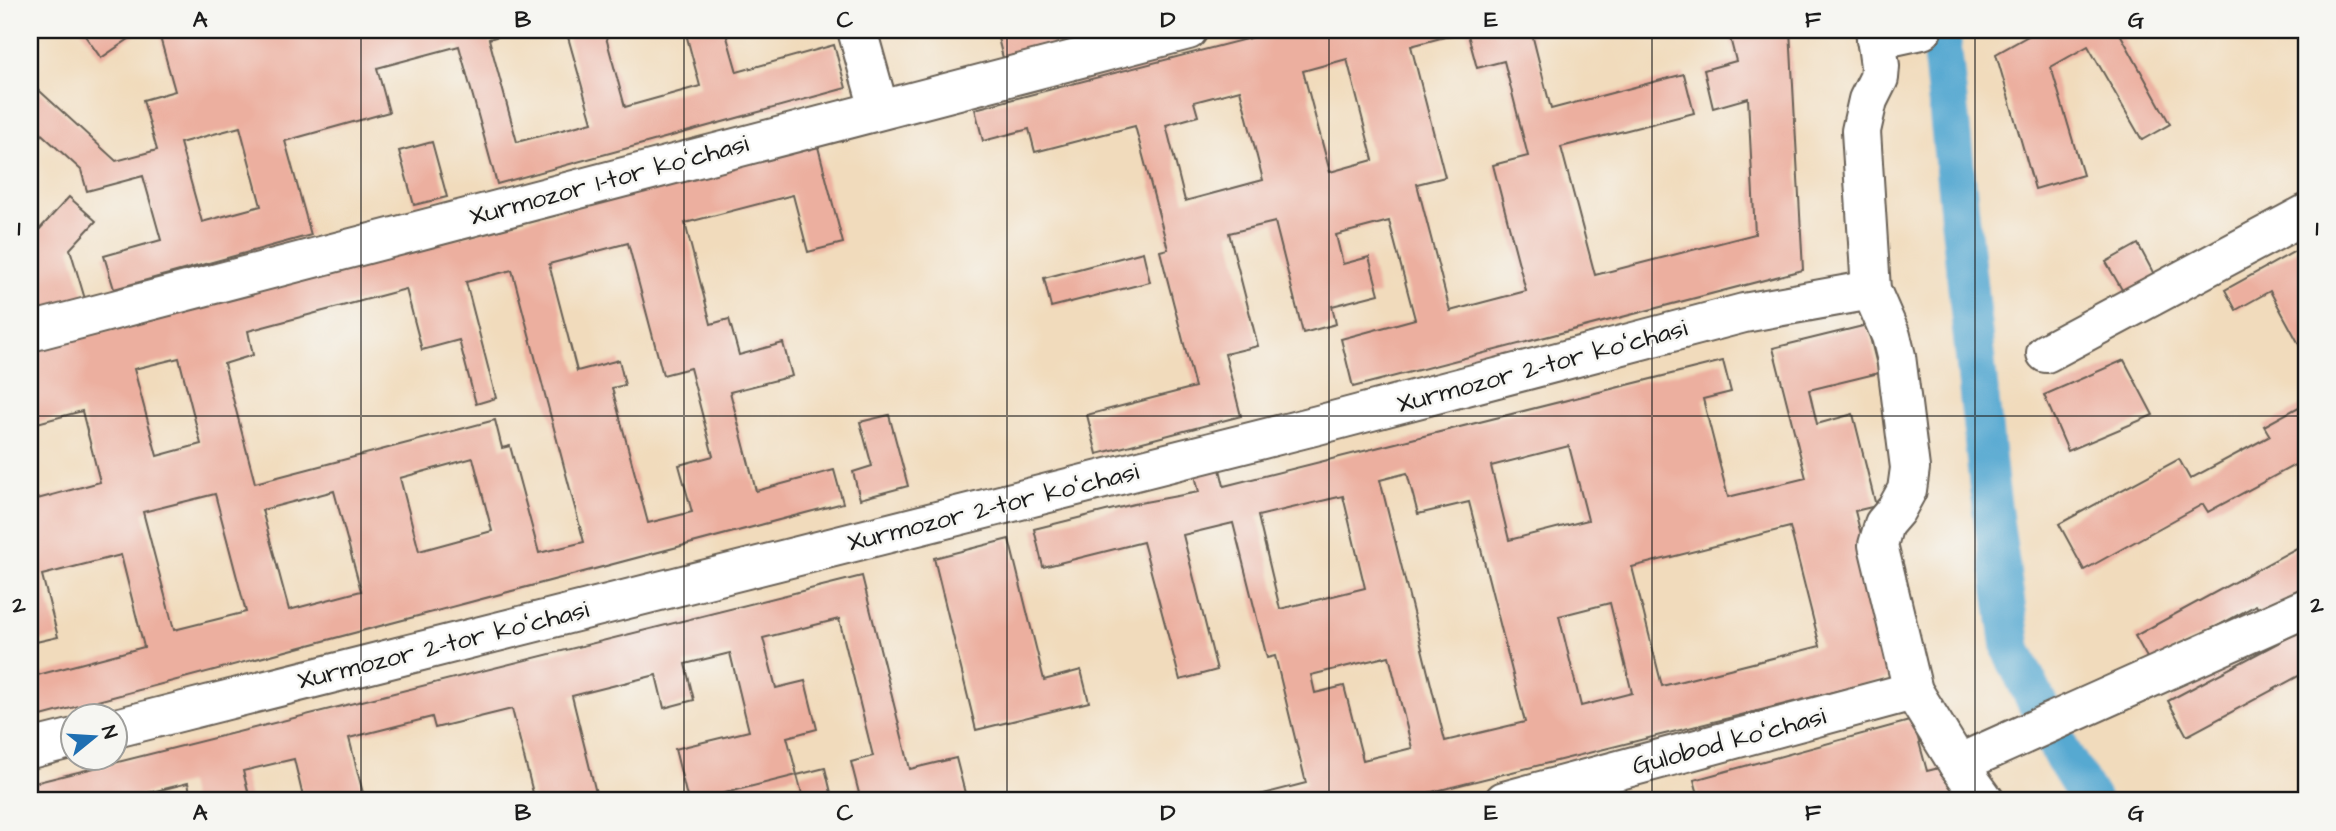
<svg xmlns="http://www.w3.org/2000/svg" width="2336" height="831" viewBox="0 0 2336 831" font-family="'Architects Daughter',sans-serif">
<style>
.lines{fill:none;stroke-linecap:round;stroke-linejoin:round}
.canal{stroke:#56a9d1;stroke-width:40}
.building{fill:#ecaf9f;fill-rule:evenodd}
.minor-casing{stroke:#675f54;stroke-width:42}
.minor{stroke:#fff;stroke-width:38}
.grid{fill:none;stroke:#1c1c1c;stroke-width:2;stroke-opacity:0.55}
.labels{text-anchor:middle;dominant-baseline:central;stroke-width:5;stroke-linejoin:round;paint-order:stroke}
.street-label{font-size:26px;fill:#1c1c1c;stroke:#f6f6f2}
.neatline{fill:none;stroke:#1c1c1c;stroke-width:2.5}
.grid-label{font-size:23px;text-anchor:middle;font-weight:bold;fill:#1c1c1c}
</style>
<rect width="100%" height="100%" fill="#f6f6f2"/>
<filter id="ink" filterUnits="userSpaceOnUse"><feTurbulence type="fractalNoise" baseFrequency=".0143" numOctaves="2"/><feDisplacementMap in="SourceGraphic" scale="14" xChannelSelector="R" yChannelSelector="G"/><feConvolveMatrix kernelMatrix="1 2 1 2 8 2 1 2 1" color-interpolation-filters="sRGB"/></filter>
<filter id="wash" filterUnits="userSpaceOnUse"><feTurbulence type="fractalNoise" baseFrequency=".00686" numOctaves="4" result="noise"/><feDisplacementMap in="SourceGraphic" scale="28" xChannelSelector="R" yChannelSelector="G"/><feGaussianBlur stdDeviation="1.57" result="paint"/><feColorMatrix in="noise" values="0 0 0 0 0 0 0 0 0 0 0 0 0 0 0 0 0 1.4 0 .05"/><feComposite in="paint" operator="in"/></filter>
<g filter="url(#wash)">
<rect width="100%" height="100%" fill="#f1dbbc"/>
<g class="lines">
<path class="canal" d="M 1940,30 L 1989,488 L 2012,651 L 2062,754 L 2091,801"/>
</g>
<g id="blocks">
<g class="building">
<path d="M 81,30 L 142,30 L 101,58 Z"/>
<path d="M 158,30 L 255,30 L 257,37 L 282,30 L 520,30 L 489,39 L 517,142 L 592,122 L 566,30 L 604,30 L 625,107 L 700,86 L 685,30 L 725,30 L 737,72 L 834,45 L 846,88 L 497,184 L 459,46 L 377,68 L 389,112 L 285,141 L 311,235 L 114,289 L 104,256 L 161,240 L 143,176 L 87,191 L 81,170 L 35,128 L 30,134 L 30,82 L 116,161 L 157,150 L 143,100 L 175,91 ZM 240,127 L 261,206 L 202,222 L 180,143 Z"/>
<path d="M 996,30 L 1107,30 L 1108,31 L 1003,58 Z"/>
<path d="M 1281,30 L 1531,30 L 1551,109 L 1684,74 L 1694,113 L 1561,147 L 1595,275 L 1755,234 L 1748,98 L 1713,108 L 1704,70 L 1736,61 L 1728,30 L 1790,30 L 1803,270 L 1353,387 L 1341,339 L 1415,319 L 1389,221 L 1336,235 L 1343,264 L 1369,257 L 1379,294 L 1332,306 L 1336,324 L 1303,333 L 1275,222 L 1229,233 L 1258,346 L 1225,354 L 1241,416 L 1097,454 L 1087,415 L 1195,387 L 1160,251 L 1168,249 L 1135,126 L 1035,152 L 1029,129 L 983,141 L 975,109 ZM 1467,31 L 1477,68 L 1504,61 L 1528,156 L 1493,165 L 1526,291 L 1450,311 L 1417,184 L 1445,177 L 1411,46 ZM 1347,59 L 1373,160 L 1330,172 L 1303,71 ZM 1240,90 L 1263,180 L 1185,201 L 1166,125 L 1198,116 L 1194,102 Z"/>
<path d="M 2039,30 L 2118,30 L 2170,124 L 2142,140 L 2088,46 L 2051,67 L 2083,175 L 2035,189 L 1996,54 Z"/>
<path d="M 432,142 L 447,197 L 414,205 L 399,151 Z"/>
<path d="M 817,143 L 843,243 L 808,252 L 793,195 L 685,223 L 711,324 L 729,319 L 739,355 L 783,343 L 792,376 L 730,392 L 756,491 L 834,470 L 843,503 L 30,719 L 30,677 L 144,647 L 121,555 L 42,575 L 58,637 L 36,642 L 30,618 L 30,501 L 100,482 L 82,411 L 30,425 L 30,351 ZM 628,243 L 663,375 L 690,368 L 713,456 L 679,465 L 692,512 L 648,523 L 612,388 L 625,385 L 619,360 L 577,371 L 549,264 ZM 512,270 L 584,542 L 539,553 L 510,446 L 502,448 L 495,420 L 255,483 L 224,364 L 253,355 L 248,331 L 406,289 L 422,350 L 459,340 L 476,404 L 496,398 L 466,282 ZM 179,358 L 201,444 L 157,456 L 134,369 ZM 473,458 L 492,531 L 419,551 L 400,478 ZM 334,491 L 361,591 L 289,610 L 262,510 ZM 215,494 L 246,612 L 174,630 L 143,512 Z"/>
<path d="M 69,197 L 96,221 L 70,249 L 85,299 L 30,314 L 30,226 L 37,232 Z"/>
<path d="M 2138,244 L 2156,278 L 2125,295 L 2106,262 Z"/>
<path d="M 2306,245 L 2306,357 L 2270,291 L 2236,310 L 2225,290 Z"/>
<path d="M 1143,252 L 1150,282 L 1051,307 L 1044,278 Z"/>
<path d="M 1867,325 L 1879,373 L 1809,390 L 1817,424 L 1853,414 L 1876,506 L 1855,511 L 1897,676 L 1396,801 L 1236,801 L 1306,783 L 1275,656 L 1267,658 L 1233,523 L 1183,535 L 1217,670 L 1180,680 L 1143,542 L 1043,567 L 1034,529 L 1134,504 L 1199,492 L 1195,475 L 1220,469 L 1224,486 L 1723,361 L 1731,392 L 1703,399 L 1728,497 L 1806,478 L 1773,348 ZM 1569,446 L 1588,520 L 1509,540 L 1491,466 ZM 1407,473 L 1418,514 L 1469,502 L 1525,722 L 1445,741 L 1380,480 ZM 1343,496 L 1365,588 L 1280,609 L 1258,516 ZM 1790,527 L 1820,646 L 1662,686 L 1632,567 ZM 1610,603 L 1632,693 L 1581,706 L 1559,616 ZM 1389,656 L 1412,748 L 1363,760 L 1344,686 L 1315,693 L 1311,675 Z"/>
<path d="M 2124,360 L 2153,415 L 2068,451 L 2044,395 Z"/>
<path d="M 2306,403 L 2306,459 L 2208,512 L 2203,504 L 2084,570 L 2059,524 L 2179,459 L 2190,479 L 2270,436 L 2264,426 Z"/>
<path d="M 889,415 L 908,486 L 860,499 L 853,472 L 872,466 L 860,422 Z"/>
<path d="M 1009,539 L 1044,680 L 1081,670 L 1089,702 L 976,730 L 934,558 Z"/>
<path d="M 2306,543 L 2306,590 L 2261,614 L 2256,605 L 2150,663 L 2135,636 Z"/>
<path d="M 862,576 L 910,769 L 956,758 L 967,801 L 861,801 L 851,762 L 873,756 L 839,619 L 763,638 L 776,688 L 805,681 L 817,729 L 787,737 L 797,775 L 693,801 L 688,801 L 675,749 L 749,731 L 730,653 L 685,664 L 694,700 L 664,708 L 656,675 L 572,696 L 598,801 L 535,801 L 512,709 L 435,728 L 432,717 L 349,738 L 365,801 L 304,801 L 294,759 L 243,771 L 250,799 L 242,801 L 192,801 L 188,783 L 132,797 L 133,801 L 30,801 L 30,784 Z"/>
<path d="M 2306,628 L 2306,672 L 2187,736 L 2168,701 Z"/>
<path d="M 1913,720 L 1927,771 L 1943,767 L 1959,801 L 1877,801 L 1877,798 L 1865,801 L 1700,801 L 1694,780 Z"/>
<path d="M 825,768 L 833,801 L 804,801 L 797,775 Z"/>
</g>
</g>
</g>
<g filter="url(#ink)">
<use href="#blocks" fill-opacity="0" stroke="#675f54" stroke-width="2"/>
<g class="lines">
<g class="minor-casing">
<g id="minor">
<path d="M 857,30 L 879,109"/>
<path d="M 1875,30 L 1880,66 L 1879,78 L 1868,100 L 1861,131 L 1871,290 L 1891,336 L 1896,356 L 1910,468 L 1907,490 L 1896,510 L 1884,524 L 1878,545 L 1913,691 L 1958,764 L 1985,801"/>
<path d="M 1876,40 L 1922,30"/>
<path d="M 30,332 L 1188,30"/>
<path d="M 2046,353 L 2306,214"/>
<path d="M 116,728 L 1318,425 L 1744,313 L 1871,290"/>
<path d="M 30,749 L 74,738"/>
<path d="M 1958,764 L 2306,608"/>
<path d="M 1504,801 L 1913,691"/>
</g>
</g>
<use href="#minor" class="minor"/>
</g>
</g>
<path class="grid" d="M 361,30 L 361,801M 684,30 L 684,801M 1007,30 L 1007,801M 1329,30 L 1329,801M 1652,30 L 1652,801M 1975,30 L 1975,801M 30,416 L 2306,416"/>
<g class="labels">
<g class="street-label">
<text transform="translate(609 180) rotate(-15)">Xurmozor 1-tor koʻchasi</text>
<text transform="translate(1542 366) rotate(-15)">Xurmozor 2-tor koʻchasi</text>
<text transform="translate(993 507) rotate(-14)">Xurmozor 2-tor koʻchasi</text>
<text transform="translate(443 645) rotate(-14)">Xurmozor 2-tor koʻchasi</text>
<text transform="translate(1729 741) rotate(-15)">Gulobod koʻchasi</text>
</g>
</g>
<rect width="2336" height="831" fill="none" stroke="#f6f6f2" stroke-width="77"/>
<g transform="translate(94 737) rotate(72)"><circle r="33" fill="#f6f6f2" stroke="#9f9f9c" stroke-width="2"/>
<path d="M0-5L12 26L0 18L-12 26Z" fill="#1f6fb2"/>
<text y="-10" font-size="19" font-weight="bold" text-anchor="middle" fill="#1c1c1c">N</text>
</g>
<rect x="38" y="38" width="2260" height="754" class="neatline"/>
<g class="grid-label">
<text x="200" y="27">A</text>
<text x="523" y="27">B</text>
<text x="845" y="27">C</text>
<text x="1168" y="27">D</text>
<text x="1491" y="27">E</text>
<text x="1813" y="27">F</text>
<text x="2136" y="27">G</text>
<text x="19" y="235">1</text>
<text x="2317" y="235">1</text>
<text x="19" y="612">2</text>
<text x="2317" y="612">2</text>
<text x="200" y="820">A</text>
<text x="523" y="820">B</text>
<text x="845" y="820">C</text>
<text x="1168" y="820">D</text>
<text x="1491" y="820">E</text>
<text x="1813" y="820">F</text>
<text x="2136" y="820">G</text>
</g>
</svg>
